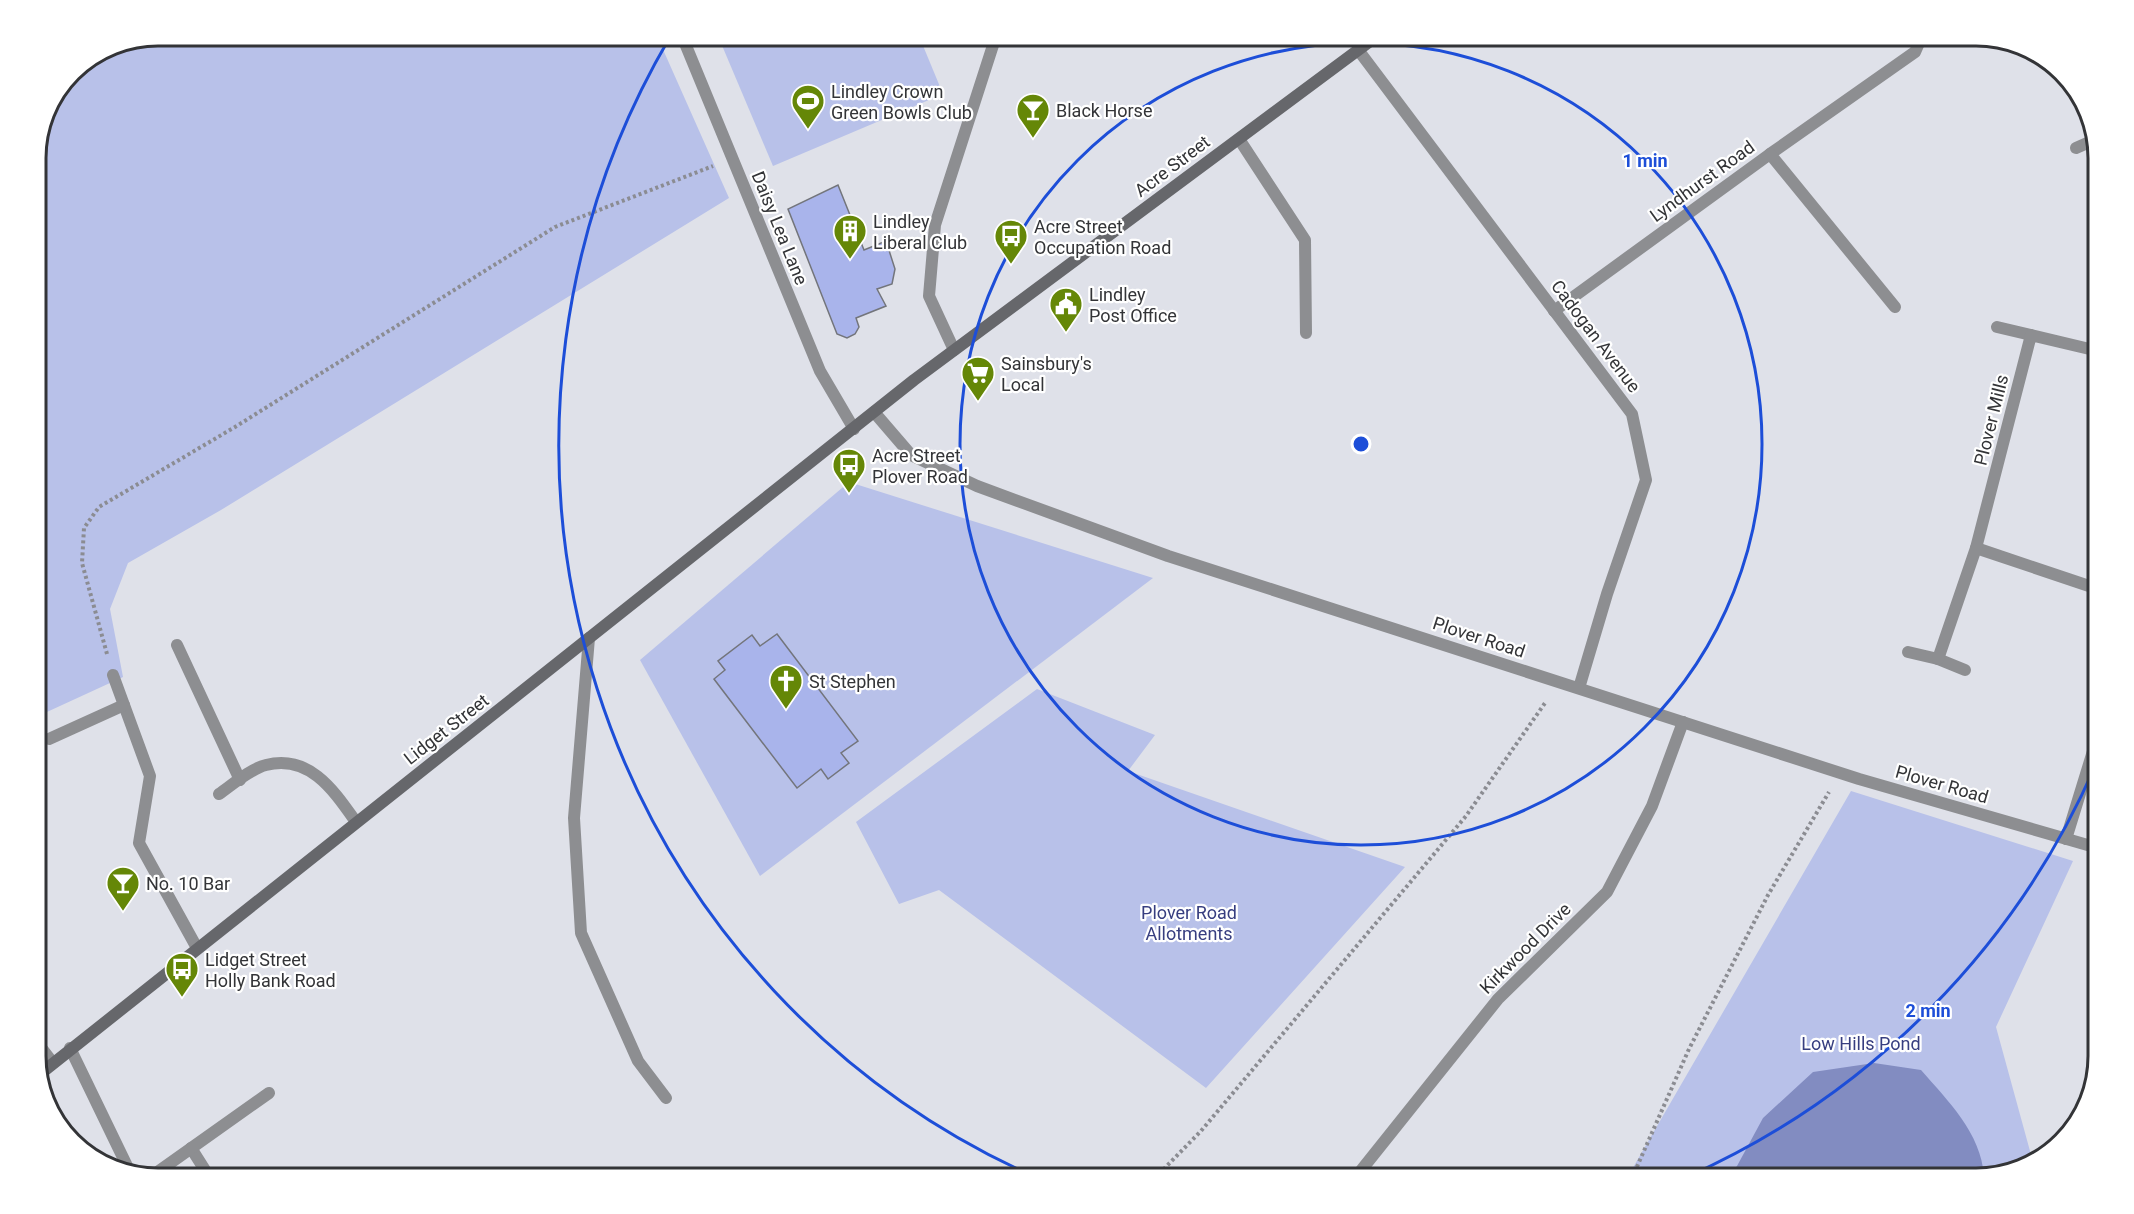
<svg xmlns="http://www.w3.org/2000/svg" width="2134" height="1214" viewBox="0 0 2134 1214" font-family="Roboto,sans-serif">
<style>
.green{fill:#b8c1e9}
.water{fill:#828cc1}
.building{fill:#a9b4eb;stroke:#73757b;stroke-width:1.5}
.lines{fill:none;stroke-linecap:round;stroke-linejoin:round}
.path{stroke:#8b8c92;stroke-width:4;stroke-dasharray:3 3;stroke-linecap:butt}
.lane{stroke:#8d8e91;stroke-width:12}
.street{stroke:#8d8e91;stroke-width:12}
.secondary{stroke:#66676b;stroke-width:12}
.ring{fill:none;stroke:#1d4ed8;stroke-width:3}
.labels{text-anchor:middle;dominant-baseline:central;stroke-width:4.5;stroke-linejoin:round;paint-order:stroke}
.poi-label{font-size:18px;fill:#333437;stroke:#fff;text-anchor:start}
.street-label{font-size:18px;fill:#333437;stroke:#fff}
.park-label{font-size:18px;fill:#373e80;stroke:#fff}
.rim{fill:none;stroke:#333437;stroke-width:3}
.centre{fill:#1d4ed8;stroke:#fff;stroke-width:3}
.ring-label{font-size:18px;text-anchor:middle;font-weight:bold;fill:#1d4ed8;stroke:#fff;stroke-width:4.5;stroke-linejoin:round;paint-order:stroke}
</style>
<rect width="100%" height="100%" fill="#dfe1e9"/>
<g class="green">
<path d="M 159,36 L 657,36 L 729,198 L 221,510 L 128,563 L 110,609 L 123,677 L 36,717 L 36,151 L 45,111 L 72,72 L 112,45 Z"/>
<path d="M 718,36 L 919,36 L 943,94 L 773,166 Z"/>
<path d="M 849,482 L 1153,578 L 760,876 L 640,660 Z"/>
<path d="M 1037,689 L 1155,735 L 1128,771 L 1405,867 L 1206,1088 L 939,890 L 899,904 L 856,822 Z"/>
<path d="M 1851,791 L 2073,861 L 1996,1027 L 2033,1162 L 1976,1178 L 1627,1178 Z"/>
</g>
<path class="water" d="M 1874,1063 L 1921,1070 C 1948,1101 1981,1133 1984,1176 L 1976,1178 L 1726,1178 L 1737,1166 L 1763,1118 L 1813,1072 Z"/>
<g class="building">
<path d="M 838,185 L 864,250 L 886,241 L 895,269 L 892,284 L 877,289 L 886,306 L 856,318 L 859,327 L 855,334 L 847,338 L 837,334 L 788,209 Z"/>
<path d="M 777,634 L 858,741 L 841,753 L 849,763 L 828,779 L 821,769 L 797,788 L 714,679 L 725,670 L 718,661 L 752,635 L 760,646 Z"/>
</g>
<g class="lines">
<g class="path">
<path d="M 107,654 L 82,563 L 84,528 L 99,507 L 235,427 L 555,227 L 713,166"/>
<path d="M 1155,1178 L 1201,1131 L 1466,816 L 1545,703"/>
<path d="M 1632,1178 L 1689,1049 L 1768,895 L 1829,792"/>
</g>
<g class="lane">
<path d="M 1239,139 L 1305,240 L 1306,333"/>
<path d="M 1770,154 L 1915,52 L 1922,36"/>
<path d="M 589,638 L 574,818 L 581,933 L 638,1061 L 666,1098"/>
<path d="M 113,675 L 150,776 L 139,843 L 197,948"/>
<path d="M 49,739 L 124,705"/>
<path d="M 70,1048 L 129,1170"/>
<path d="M 191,1148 L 210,1178"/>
<path d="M 152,1176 L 269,1093"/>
</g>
<g class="street">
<path d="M 682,36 L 820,371 L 854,429"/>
<path d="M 1359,51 L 1632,414 L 1646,480 L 1607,594 L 1579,688"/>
<path d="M 2076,148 L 2094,140"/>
<path d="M 1554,311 L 1770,154 L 1895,307"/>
<path d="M 1997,327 L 2031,335"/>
<path d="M 954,350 L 929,296 L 935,225 L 996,36"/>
<path d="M 874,412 L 911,455 L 977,486 L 1168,556 L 1859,779 L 2098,848"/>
<path d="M 1976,548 L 2098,589"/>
<path d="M 177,645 L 240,780"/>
<path d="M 1908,652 L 1938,659 L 1965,670"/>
<path d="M 1938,659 L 1976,548 L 2031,335 L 2098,351"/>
<path d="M 219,794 C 232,785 250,769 266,765 C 310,754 334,791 356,822"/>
<path d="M 2066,839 L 2098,735"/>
<path d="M 36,1041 L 52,1062"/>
<path d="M 1355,1178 L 1498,999 L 1607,892 L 1652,806 L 1683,722"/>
</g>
<path class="secondary" d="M 40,1074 L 914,380 L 1377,36"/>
</g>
<g class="ring">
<circle cx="1361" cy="444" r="401"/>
<path d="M2096 764A802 802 0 0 1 1687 1177M1035 1177A802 802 0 0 1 670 37"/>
</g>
<defs>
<g id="stadium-pin" transform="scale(1.725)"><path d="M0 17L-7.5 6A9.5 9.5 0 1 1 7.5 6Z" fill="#658707" stroke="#fff"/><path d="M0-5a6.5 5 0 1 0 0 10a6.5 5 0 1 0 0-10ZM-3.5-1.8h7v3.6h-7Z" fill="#fff"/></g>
<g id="bar-pin" transform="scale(1.725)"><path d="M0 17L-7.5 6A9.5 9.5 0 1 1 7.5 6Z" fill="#658707" stroke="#fff"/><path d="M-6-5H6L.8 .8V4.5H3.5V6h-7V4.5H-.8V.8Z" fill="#fff"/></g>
<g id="building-pin" transform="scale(1.725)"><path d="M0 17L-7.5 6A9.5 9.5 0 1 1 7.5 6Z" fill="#658707" stroke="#fff"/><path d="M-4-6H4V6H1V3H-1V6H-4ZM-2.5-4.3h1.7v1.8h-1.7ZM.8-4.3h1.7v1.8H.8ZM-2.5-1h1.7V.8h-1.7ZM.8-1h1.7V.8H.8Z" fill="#fff"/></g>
<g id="bus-pin" transform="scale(1.725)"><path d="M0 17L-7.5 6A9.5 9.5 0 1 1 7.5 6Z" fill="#658707" stroke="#fff"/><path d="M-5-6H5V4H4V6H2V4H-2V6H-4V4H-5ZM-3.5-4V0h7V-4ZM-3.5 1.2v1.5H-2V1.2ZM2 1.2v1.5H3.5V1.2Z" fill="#fff"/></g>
<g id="civic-pin" transform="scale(1.725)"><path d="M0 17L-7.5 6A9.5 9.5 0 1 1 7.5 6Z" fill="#658707" stroke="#fff"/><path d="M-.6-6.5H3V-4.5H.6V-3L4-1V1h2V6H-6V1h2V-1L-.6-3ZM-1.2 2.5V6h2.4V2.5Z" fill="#fff"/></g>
<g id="supermarket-pin" transform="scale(1.725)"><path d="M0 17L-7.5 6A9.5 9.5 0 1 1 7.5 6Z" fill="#658707" stroke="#fff"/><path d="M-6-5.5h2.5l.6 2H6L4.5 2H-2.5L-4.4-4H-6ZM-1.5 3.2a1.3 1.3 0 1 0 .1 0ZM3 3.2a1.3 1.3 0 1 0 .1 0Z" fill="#fff"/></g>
<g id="church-pin" transform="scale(1.725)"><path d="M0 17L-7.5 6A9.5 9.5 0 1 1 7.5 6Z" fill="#658707" stroke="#fff"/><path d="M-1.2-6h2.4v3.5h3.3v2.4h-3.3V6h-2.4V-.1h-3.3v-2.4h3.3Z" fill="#fff"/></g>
</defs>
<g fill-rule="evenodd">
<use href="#stadium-pin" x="808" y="101"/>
<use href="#bar-pin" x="1033" y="110"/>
<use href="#building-pin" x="850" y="231"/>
<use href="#bus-pin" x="1011" y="236"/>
<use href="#civic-pin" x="1066" y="304"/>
<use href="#supermarket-pin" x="978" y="373"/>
<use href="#bus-pin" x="849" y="465"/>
<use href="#church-pin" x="786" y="681"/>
<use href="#bar-pin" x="123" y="883"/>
<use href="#bus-pin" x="182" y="969"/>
</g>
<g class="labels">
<g class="poi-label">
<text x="831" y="91">Lindley Crown<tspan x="831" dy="21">Green Bowls Club</tspan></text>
<text x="1056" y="110">Black Horse</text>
<text x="873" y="221">Lindley<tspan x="873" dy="21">Liberal Club</tspan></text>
<text x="1034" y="226">Acre Street<tspan x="1034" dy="21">Occupation Road</tspan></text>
<text x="1089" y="294">Lindley<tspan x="1089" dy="21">Post Office</tspan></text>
<text x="1001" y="363">Sainsbury's<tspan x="1001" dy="21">Local</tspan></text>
<text x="872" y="455">Acre Street<tspan x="872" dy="21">Plover Road</tspan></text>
<text x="809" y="681">St Stephen</text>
<text x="146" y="883">No. 10 Bar</text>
<text x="205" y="959">Lidget Street<tspan x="205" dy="21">Holly Bank Road</tspan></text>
</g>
<g class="street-label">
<text transform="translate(1172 166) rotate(-37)">Acre Street</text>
<text transform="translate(1702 181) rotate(-36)">Lyndhurst Road</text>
<text transform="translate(780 228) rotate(68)">Daisy Lea Lane</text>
<text transform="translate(1596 336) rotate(53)">Cadogan Avenue</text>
<text transform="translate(1991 420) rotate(-76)">Plover Mills</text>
<text transform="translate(1479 637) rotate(18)">Plover Road</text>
<text transform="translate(446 729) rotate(-38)">Lidget Street</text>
<text transform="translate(1942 784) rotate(16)">Plover Road</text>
<text transform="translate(1525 948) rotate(-45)">Kirkwood Drive</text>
</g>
<g class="park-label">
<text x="1189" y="912">Plover Road<tspan x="1189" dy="21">Allotments</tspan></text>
<text x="1861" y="1043">Low Hills Pond</text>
</g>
</g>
<path d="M0 0H2134V1214H0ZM158 46H1976A112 112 0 0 1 2088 158V1056A112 112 0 0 1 1976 1168H158A112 112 0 0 1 46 1056V158A112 112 0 0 1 158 46Z" fill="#fff" fill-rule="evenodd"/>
<path class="rim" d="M158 46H1976A112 112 0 0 1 2088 158V1056A112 112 0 0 1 1976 1168H158A112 112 0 0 1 46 1056V158A112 112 0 0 1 158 46Z"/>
<circle cx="1361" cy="444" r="9" class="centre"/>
<g class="ring-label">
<text x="1645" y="167">1 min</text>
<text x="1928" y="1017">2 min</text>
</g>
</svg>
